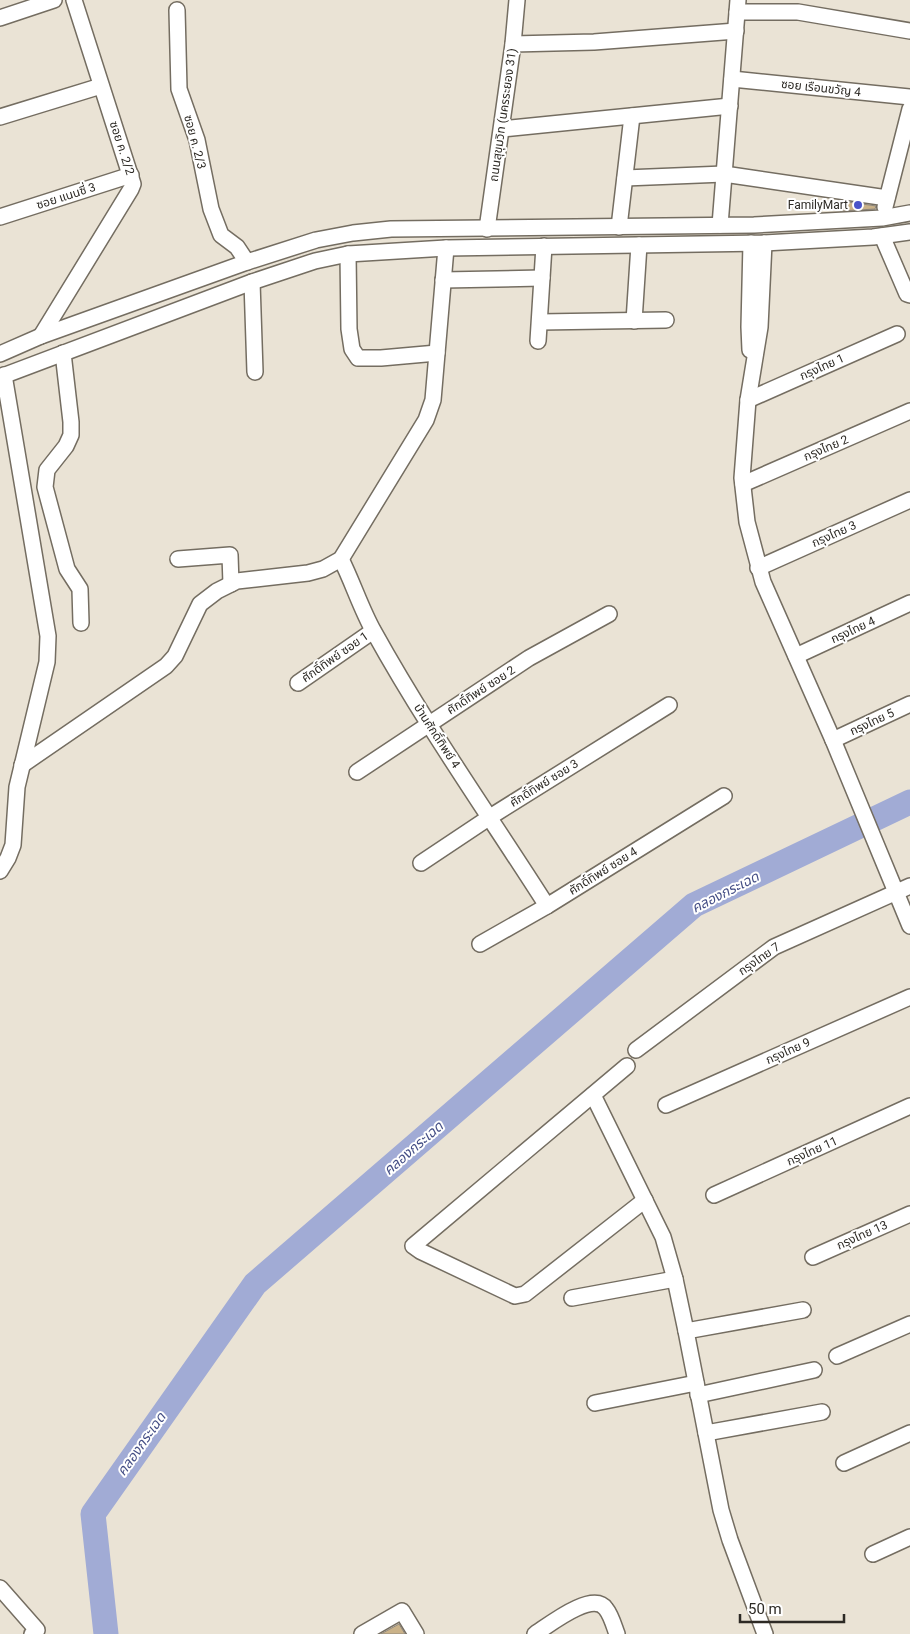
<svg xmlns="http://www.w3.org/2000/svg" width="910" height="1634" viewBox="0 0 910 1634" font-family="Roboto,'Noto Sans Thai',sans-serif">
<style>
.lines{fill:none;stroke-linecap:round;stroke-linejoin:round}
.river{stroke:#a1abd5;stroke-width:25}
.building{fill:#cab289;stroke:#91897d}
.minor-casing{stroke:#746d61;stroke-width:18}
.minor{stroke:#fff;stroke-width:15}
.poi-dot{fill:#4b54c9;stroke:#fff;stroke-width:2}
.labels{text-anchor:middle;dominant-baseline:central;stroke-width:4;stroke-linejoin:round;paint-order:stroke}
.street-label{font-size:12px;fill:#2d2a25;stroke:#fff}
.poi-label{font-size:12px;fill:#2d2a25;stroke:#fff;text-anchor:end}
.water-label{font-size:14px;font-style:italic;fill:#444e85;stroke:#fff}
</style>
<rect width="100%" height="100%" fill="#eae3d5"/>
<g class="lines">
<path class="river" d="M 106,1634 L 93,1514 L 255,1284 L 694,905 L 910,802"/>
</g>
<g class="building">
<path d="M 841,201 L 876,206 L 875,209 L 840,211 Z"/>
<path d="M 399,1624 L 405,1634 L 381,1634 Z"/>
</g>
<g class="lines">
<g class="minor-casing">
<g id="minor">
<path d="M 177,10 L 179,89 L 197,140 L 211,209 L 221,235 L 237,247 L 247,262"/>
<path d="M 737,12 L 798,12 L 910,31"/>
<path d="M 0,18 L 54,0"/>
<path d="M 513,44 L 594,42 L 736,31"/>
<path d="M 732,79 L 910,97"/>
<path d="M 0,117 L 101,86"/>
<path d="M 502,129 L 730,106"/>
<path d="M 625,178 L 724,174 L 887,198"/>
<path d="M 885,207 L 910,109"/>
<path d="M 0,217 L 131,175"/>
<path d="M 720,225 L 738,0"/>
<path d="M 619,227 L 632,116"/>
<path d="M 487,229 L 513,44 L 517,0"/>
<path d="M 882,236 L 907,294 L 910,295"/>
<path d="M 764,243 L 760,327 L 748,400 L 742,478 L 747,522 L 763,582 L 833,740 L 910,926"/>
<path d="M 348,254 L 349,329 L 352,349 L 358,358 L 381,358 L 437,353"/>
<path d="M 443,280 L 542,278"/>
<path d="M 252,282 L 255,372"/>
<path d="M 634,321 L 639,245"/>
<path d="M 540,322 L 666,320"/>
<path d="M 41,336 L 131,189 L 133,184 L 74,0"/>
<path d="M 538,341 L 544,246"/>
<path d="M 750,350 L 749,327 L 751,243"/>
<path d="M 63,353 L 71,422 L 71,435 L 66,446 L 47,470 L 45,487 L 67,569 L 80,589 L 81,623"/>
<path d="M 0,354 L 41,336 L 247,262 L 316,240 L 353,233 L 391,229 L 754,225 L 882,218 L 910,213"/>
<path d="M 0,377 L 252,282 L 315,261 L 348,254 L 446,248 L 764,243 L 873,237 L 910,232"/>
<path d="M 748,400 L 897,334"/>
<path d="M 743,484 L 910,411"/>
<path d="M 178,559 L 230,555 L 231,584"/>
<path d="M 341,559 C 353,583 361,609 374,632 C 426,726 489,815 547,906"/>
<path d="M 758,568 L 910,500"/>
<path d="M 796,656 L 910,603"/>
<path d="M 298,683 L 373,631"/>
<path d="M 833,740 L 910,704"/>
<path d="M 22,765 L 166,666 L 175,656 L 200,604 L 217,591 L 237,581 L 308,573 L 323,569 L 341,559 L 426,420 L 433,400 L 446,248"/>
<path d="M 357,772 L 529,658 L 609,614"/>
<path d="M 421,863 L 490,817 L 669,705"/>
<path d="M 0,871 L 8,858 L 13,845 L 17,787 L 47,662 L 48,636 L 4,375"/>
<path d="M 480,944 L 547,906 L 724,796"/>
<path d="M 636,1050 L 774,947 L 910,886"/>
<path d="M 627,1066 L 413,1246 L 420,1251 L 515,1296 L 525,1294 L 645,1200"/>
<path d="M 593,1095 L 663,1237 L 675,1279 L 686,1331 L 721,1510 L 730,1540 L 765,1634"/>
<path d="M 666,1105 L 910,997"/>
<path d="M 714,1195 L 910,1106"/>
<path d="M 813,1257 L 910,1214"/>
<path d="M 572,1298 L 675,1279"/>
<path d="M 686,1331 L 803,1310"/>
<path d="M 837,1356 L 910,1324"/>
<path d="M 698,1395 L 814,1370"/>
<path d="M 595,1403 L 696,1383"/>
<path d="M 706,1433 L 822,1412"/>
<path d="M 844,1463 L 910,1433"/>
<path d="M 873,1554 L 910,1537"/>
<path d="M 0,1588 L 37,1630 L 32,1634"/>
<path d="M 362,1634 L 402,1611 L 416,1634"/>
<path d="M 535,1634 C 549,1625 593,1590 606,1609 C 611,1615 614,1626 617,1634"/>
</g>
</g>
<use href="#minor" class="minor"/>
</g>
<circle class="poi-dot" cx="858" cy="205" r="5"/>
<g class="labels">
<g class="street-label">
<text transform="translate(821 88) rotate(6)">ซอย เรือนขวัญ 4</text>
<text transform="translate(503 115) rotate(-82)">ถนนสุขุมวิท (นครระยอง 31)</text>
<text transform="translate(195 142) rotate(75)">ซอย ค. 2/3</text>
<text transform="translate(122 148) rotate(72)">ซอย ค. 2/2</text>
<text transform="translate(66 196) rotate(-18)">ซอย แนนซี่ 3</text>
<text transform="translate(822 367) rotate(-24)">กรุงไทย 1</text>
<text transform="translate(826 448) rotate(-23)">กรุงไทย 2</text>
<text transform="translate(834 534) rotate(-24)">กรุงไทย 3</text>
<text transform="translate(853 630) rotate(-25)">กรุงไทย 4</text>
<text transform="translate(335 657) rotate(-35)">ศักดิ์ทิพย์ ซอย 1</text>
<text transform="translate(481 690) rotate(-33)">ศักดิ์ทิพย์ ซอย 2</text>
<text transform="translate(872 722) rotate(-25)">กรุงไทย 5</text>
<text transform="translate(437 736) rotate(57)">บ้านศักดิ์ทิพย์ 4</text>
<text transform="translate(544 783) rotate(-32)">ศักดิ์ทิพย์ ซอย 3</text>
<text transform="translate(603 871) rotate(-32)">ศักดิ์ทิพย์ ซอย 4</text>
<text transform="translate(759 959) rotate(-35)">กรุงไทย 7</text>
<text transform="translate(788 1051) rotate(-24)">กรุงไทย 9</text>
<text transform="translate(812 1151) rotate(-24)">กรุงไทย 11</text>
<text transform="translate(862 1235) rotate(-24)">กรุงไทย 13</text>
</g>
<g class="poi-label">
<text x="848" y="205">FamilyMart</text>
</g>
<g class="water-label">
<text transform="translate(725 892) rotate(-27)">คลองกระเฉด</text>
<text transform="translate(413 1148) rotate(-41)">คลองกระเฉด</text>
<text transform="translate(141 1444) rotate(-55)">คลองกระเฉด</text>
</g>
</g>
<path d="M740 1614v8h104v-8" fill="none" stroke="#2d2a25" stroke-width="2.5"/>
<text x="748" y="1614" font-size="15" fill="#2d2a25" stroke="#ffffff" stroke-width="4" paint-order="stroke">50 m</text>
</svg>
